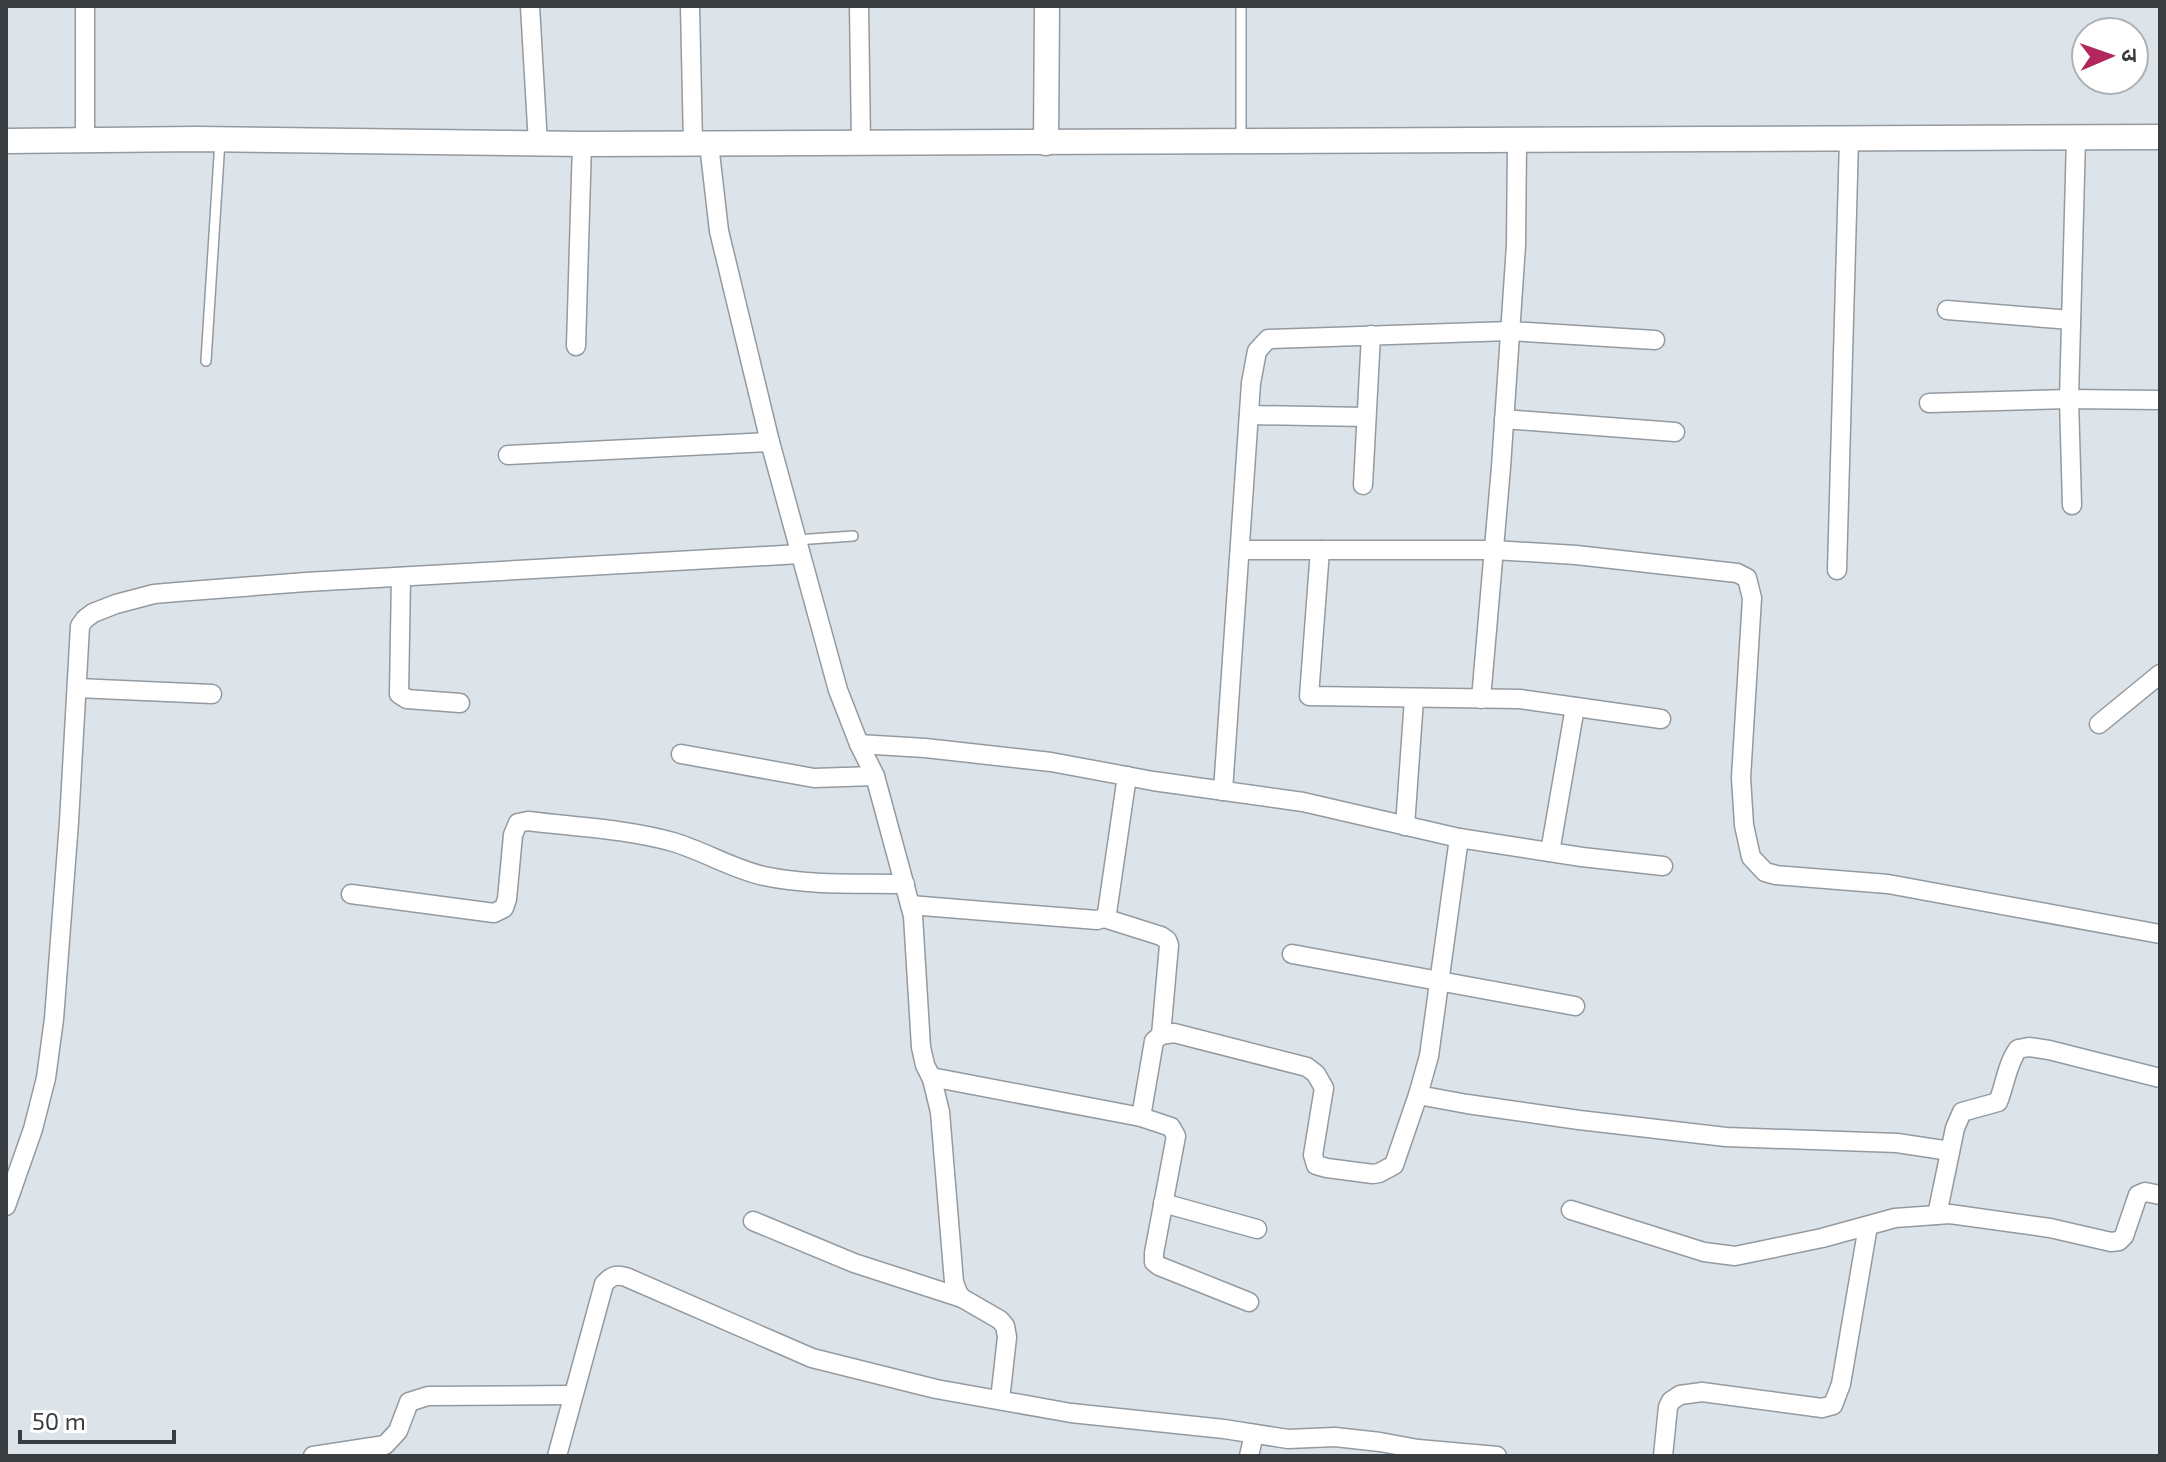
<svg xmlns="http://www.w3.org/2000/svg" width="2166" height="1462" viewBox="0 0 2166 1462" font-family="'Exo 2','Noto Sans Devanagari',sans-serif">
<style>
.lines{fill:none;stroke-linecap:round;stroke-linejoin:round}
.service-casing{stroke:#939aa0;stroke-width:12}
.minor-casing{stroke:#939aa0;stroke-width:21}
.tertiary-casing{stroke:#939aa0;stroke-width:27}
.service{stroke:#fff;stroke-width:9}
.minor{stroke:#fff;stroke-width:18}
.tertiary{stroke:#fff;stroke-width:24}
</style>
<rect width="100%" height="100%" fill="#dce4ea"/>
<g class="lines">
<g class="service-casing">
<g id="service">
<path d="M 1241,139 L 1241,6"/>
<path d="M 206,361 L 220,140"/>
<path d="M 796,540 L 853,536"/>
</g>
</g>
<g class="minor-casing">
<g id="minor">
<path d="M 530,6 L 538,144"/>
<path d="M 690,6 L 693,144"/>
<path d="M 859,6 L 861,143"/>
<path d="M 85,140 L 85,6"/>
<path d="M 709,144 L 719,231 L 770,442 L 838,690 L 859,744 L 875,776 L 913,916 L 921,1047 L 925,1065 L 932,1079 L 940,1112 L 954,1282 L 958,1293 L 962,1298 L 1000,1320 L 1005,1326 L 1007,1337 L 1000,1400"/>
<path d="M 1947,310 L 2071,320"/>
<path d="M 576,346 L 582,144"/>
<path d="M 1929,403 L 2069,399 L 2160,400"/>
<path d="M 1249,415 L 1366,417"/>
<path d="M 1504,419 L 1675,432"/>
<path d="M 508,455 L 770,442"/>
<path d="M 1363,485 L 1371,335"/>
<path d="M 2072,505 L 2069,399 L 2076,138"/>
<path d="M 1241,550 L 1494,550 L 1576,555 L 1737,573 L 1747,578 L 1752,598 L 1741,778 L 1744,825 L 1751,857 L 1765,872 L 1776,875 L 1888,884 L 2160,934"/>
<path d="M 1320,550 L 1309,696 L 1520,699 L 1661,719"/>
<path d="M 1837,570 L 1849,140"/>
<path d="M 401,577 L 399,694 L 407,699 L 460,703"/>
<path d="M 77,688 L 212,694"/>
<path d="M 1481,699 L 1501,467 L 1516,245 L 1517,141"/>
<path d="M 2099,724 L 2160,674"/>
<path d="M 859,744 L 925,748 L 1051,762 L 1153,781 L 1303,802 L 1459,838 L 1582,857 L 1663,866"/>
<path d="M 681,754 L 814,778 L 875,776"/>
<path d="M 1223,791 L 1251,383 L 1257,351 L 1268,339 L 1510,331 L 1655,340"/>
<path d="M 1405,826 L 1414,699"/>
<path d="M 1459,838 L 1429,1056 L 1418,1095 L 1467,1104 L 1579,1120 L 1726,1137 L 1897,1143 L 1950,1151"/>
<path d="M 1550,852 L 1575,707"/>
<path d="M 351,894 L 494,913 L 504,908 L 507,899 L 513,835 L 518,823 L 528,821 C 576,827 626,829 673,842 C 704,851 732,869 764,876 C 810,886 859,883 905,884"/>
<path d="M 910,905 L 1097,920 L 1104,918 L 1107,913 L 1127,776"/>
<path d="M 1104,918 L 1161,936 L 1167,940 L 1169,945 L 1161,1035"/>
<path d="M 1292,954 L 1575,1006"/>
<path d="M 931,1077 L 1141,1117 L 1171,1127 L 1176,1136 L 1154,1253 L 1154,1262 L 1159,1266 L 1249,1302"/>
<path d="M 1141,1117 L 1154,1041 L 1161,1035 L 1174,1033 L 1307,1067 L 1316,1074 L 1324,1088 L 1313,1155 L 1316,1165 L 1327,1168 L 1373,1174 L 1379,1173 L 1394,1165 L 1418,1095"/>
<path d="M 1163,1203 L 1257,1229"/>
<path d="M 6,1206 L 33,1129 L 46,1078 L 54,1019 L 69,822 L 80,626 L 85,619 L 93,613 L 116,604 L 154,594 L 177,592 L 306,582 L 800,554"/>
<path d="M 1571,1210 L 1704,1252 L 1735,1256 L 1822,1238 L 1895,1218 L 1950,1214 L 2050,1228 L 2111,1242 L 2119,1241 L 2124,1236 L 2138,1195 L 2145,1192 L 2160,1195"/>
<path d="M 1937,1215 L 1955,1128 L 1962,1112 L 1998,1102 C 2005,1085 2007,1064 2018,1049 L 2029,1047 L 2049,1050 L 2160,1078"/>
<path d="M 753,1221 L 854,1263 L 962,1298"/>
<path d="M 313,1456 L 385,1445 L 398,1431 L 409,1402 L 428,1396 L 573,1395"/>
<path d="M 557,1456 L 604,1284 C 611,1276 616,1274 626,1277 L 812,1358 L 936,1389 L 1071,1413 L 1224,1429 L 1288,1439 L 1335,1437 L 1380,1442 L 1418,1449 L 1497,1456"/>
<path d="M 1249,1456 L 1254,1434"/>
<path d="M 1663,1456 L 1668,1407 L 1671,1401 L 1680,1395 L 1702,1392 L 1822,1408 L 1833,1405 L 1841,1384 L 1868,1226"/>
</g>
</g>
<g class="tertiary-casing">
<g id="tertiary">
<path d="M 6,141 L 197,139 L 582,144 L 2160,137"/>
<path d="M 1046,143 L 1047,6"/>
</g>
</g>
<use href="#service" class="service"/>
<use href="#minor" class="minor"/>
<use href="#tertiary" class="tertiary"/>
</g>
<rect width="2166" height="1462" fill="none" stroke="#3a3d3f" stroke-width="16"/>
<g transform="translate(2110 56) rotate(88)"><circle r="38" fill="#ffffff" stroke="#b0b1b2" stroke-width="2"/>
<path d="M0-6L14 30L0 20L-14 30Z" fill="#b4275c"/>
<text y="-12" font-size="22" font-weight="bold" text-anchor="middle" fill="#3a3d3f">उ</text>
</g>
<path d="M20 1430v12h154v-12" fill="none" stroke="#3a3d3f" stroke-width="4"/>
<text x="32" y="1430" font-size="24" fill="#3a3d3f" stroke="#ffffff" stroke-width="6" paint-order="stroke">50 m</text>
</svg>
